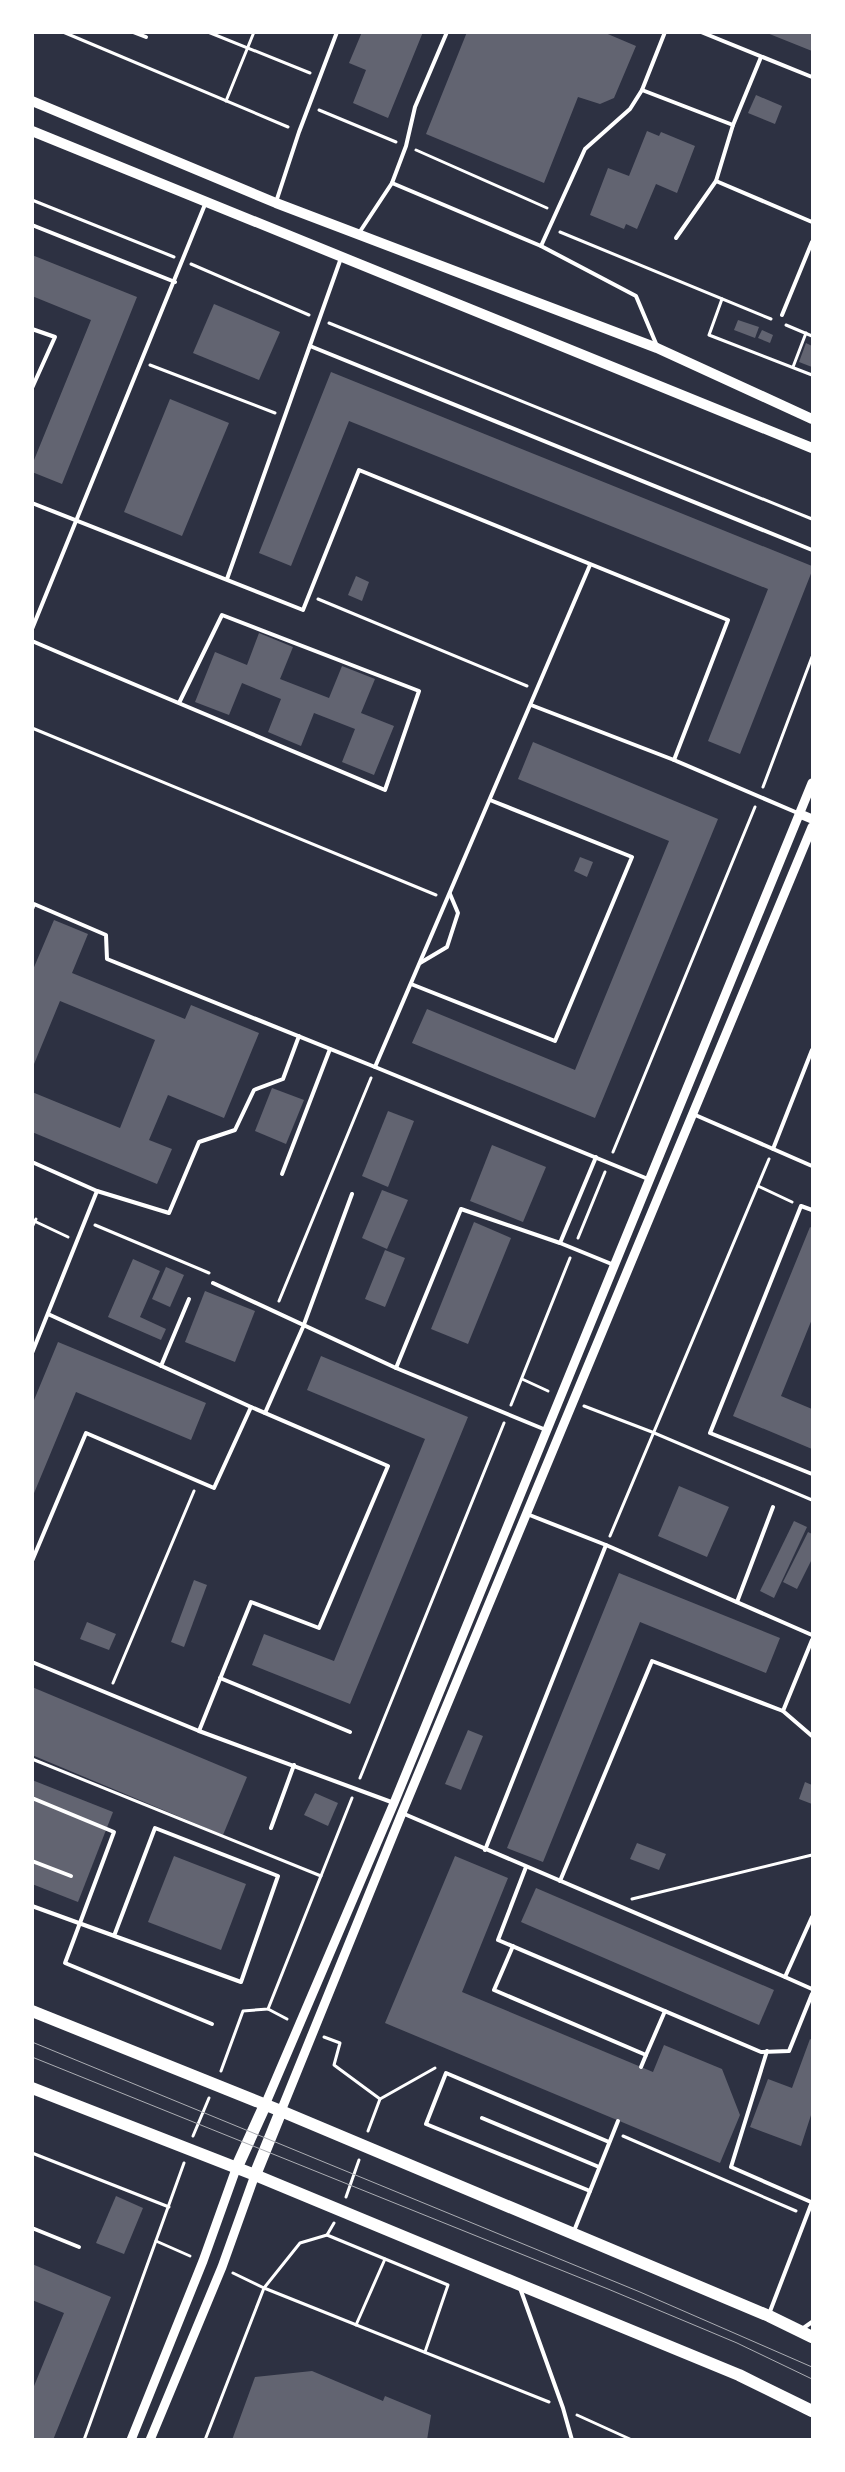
<svg xmlns="http://www.w3.org/2000/svg" width="845" height="2472" viewBox="0 0 845 2472" font-family="Rubik,sans-serif">
<style>
.building{fill:#626471}
.lines{fill:none;stroke-linecap:round;stroke-linejoin:round}
.path{stroke:#fff;stroke-width:3}
.service{stroke:#fff;stroke-width:4}
.tertiary{stroke:#fff;stroke-width:9}
.secondary{stroke:#fff;stroke-width:10}
.primary{stroke:#fff;stroke-width:12}
.tram{stroke:#abadb3;stroke-width:1}
</style>
<rect width="100%" height="100%" fill="#2d3142"/>
<g class="building">
<path d="M 362,32 L 423,32 L 388,118 L 353,103 L 366,70 L 349,63 Z"/>
<path d="M 467,32 L 603,32 L 636,46 L 614,98 L 600,104 L 578,97 L 544,183 L 426,134 Z"/>
<path d="M 767,32 L 812,32 L 812,51 L 767,33 Z"/>
<path d="M 756,95 L 782,106 L 775,124 L 748,113 Z"/>
<path d="M 647,131 L 659,136 L 661,132 L 695,146 L 677,193 L 656,184 L 637,229 L 626,224 L 624,229 L 590,215 L 608,168 L 629,176 Z"/>
<path d="M 32,255 L 137,297 L 62,484 L 32,472 L 32,465 L 91,320 L 32,296 Z"/>
<path d="M 214,304 L 280,332 L 259,380 L 193,353 Z"/>
<path d="M 738,320 L 759,327 L 755,338 L 734,330 Z"/>
<path d="M 762,330 L 773,335 L 770,343 L 758,338 Z"/>
<path d="M 806,343 L 812,346 L 812,367 L 799,362 Z"/>
<path d="M 331,372 L 812,566 L 812,571 L 740,754 L 708,741 L 768,589 L 349,421 L 291,566 L 259,553 Z"/>
<path d="M 170,399 L 229,423 L 182,536 L 124,512 Z"/>
<path d="M 356,576 L 369,582 L 362,601 L 348,595 Z"/>
<path d="M 259,633 L 293,647 L 280,679 L 329,698 L 342,666 L 375,679 L 361,713 L 394,726 L 374,775 L 342,762 L 355,729 L 314,713 L 301,746 L 268,732 L 281,699 L 242,683 L 229,715 L 195,702 L 215,652 L 247,665 Z"/>
<path d="M 533,742 L 718,819 L 595,1118 L 412,1043 L 427,1009 L 575,1070 L 669,841 L 518,779 Z"/>
<path d="M 580,857 L 593,862 L 587,877 L 574,871 Z"/>
<path d="M 54,920 L 88,934 L 72,973 L 185,1019 L 191,1005 L 259,1033 L 224,1118 L 168,1095 L 149,1140 L 172,1149 L 157,1184 L 32,1132 L 32,1092 L 120,1128 L 155,1040 L 60,1001 L 32,1069 L 32,972 Z"/>
<path d="M 272,1088 L 304,1100 L 286,1144 L 255,1131 Z"/>
<path d="M 388,1111 L 414,1121 L 388,1187 L 362,1176 Z"/>
<path d="M 492,1145 L 546,1167 L 523,1222 L 470,1201 Z"/>
<path d="M 382,1190 L 408,1200 L 387,1249 L 362,1238 Z"/>
<path d="M 474,1222 L 511,1238 L 468,1344 L 431,1329 Z"/>
<path d="M 810,1227 L 812,1228 L 812,1319 L 781,1396 L 812,1409 L 812,1449 L 733,1416 Z"/>
<path d="M 385,1250 L 405,1258 L 385,1307 L 365,1299 Z"/>
<path d="M 133,1259 L 160,1271 L 140,1317 L 166,1329 L 161,1340 L 108,1317 Z"/>
<path d="M 166,1267 L 184,1275 L 170,1307 L 152,1299 Z"/>
<path d="M 205,1291 L 255,1311 L 235,1362 L 185,1342 Z"/>
<path d="M 58,1342 L 206,1403 L 191,1440 L 76,1392 L 32,1498 L 32,1405 Z"/>
<path d="M 321,1356 L 468,1417 L 350,1704 L 252,1665 L 264,1634 L 334,1661 L 425,1439 L 307,1390 Z"/>
<path d="M 679,1486 L 729,1507 L 707,1557 L 658,1536 Z"/>
<path d="M 794,1521 L 807,1527 L 774,1598 L 760,1591 Z"/>
<path d="M 808,1532 L 812,1534 L 812,1559 L 797,1589 L 783,1582 Z"/>
<path d="M 619,1573 L 780,1638 L 766,1673 L 640,1622 L 543,1862 L 507,1848 Z"/>
<path d="M 194,1580 L 207,1585 L 184,1647 L 171,1642 Z"/>
<path d="M 87,1622 L 116,1634 L 109,1650 L 80,1639 Z"/>
<path d="M 32,1687 L 247,1777 L 223,1835 L 32,1755 Z"/>
<path d="M 468,1730 L 483,1736 L 461,1790 L 445,1784 Z"/>
<path d="M 32,1780 L 113,1812 L 78,1902 L 32,1884 Z"/>
<path d="M 805,1782 L 812,1785 L 812,1804 L 799,1799 Z"/>
<path d="M 315,1793 L 338,1803 L 328,1826 L 304,1815 Z"/>
<path d="M 637,1843 L 666,1854 L 659,1870 L 630,1859 Z"/>
<path d="M 174,1856 L 246,1884 L 221,1950 L 148,1922 Z"/>
<path d="M 455,1856 L 508,1878 L 462,1992 L 653,2072 L 664,2045 L 722,2069 L 740,2115 L 720,2163 L 385,2023 Z"/>
<path d="M 536,1888 L 774,1990 L 759,2025 L 521,1922 Z"/>
<path d="M 810,2039 L 812,2040 L 812,2112 L 801,2146 L 750,2127 L 768,2079 L 792,2088 Z"/>
<path d="M 116,2196 L 143,2208 L 124,2254 L 96,2243 Z"/>
<path d="M 32,2264 L 111,2297 L 53,2440 L 32,2440 L 32,2391 L 64,2313 L 32,2300 Z"/>
<path d="M 312,2371 L 383,2401 L 385,2396 L 431,2415 L 427,2440 L 232,2440 L 255,2377 Z"/>
</g>
<g class="lines">
<g class="path">
<path d="M 63,32 L 288,127"/>
<path d="M 208,32 L 310,73"/>
<path d="M 226,101 L 254,32"/>
<path d="M 319,110 L 396,142"/>
<path d="M 416,150 L 547,208"/>
<path d="M 32,200 L 174,257"/>
<path d="M 560,232 L 771,319"/>
<path d="M 191,264 L 309,315"/>
<path d="M 722,299 L 709,335 L 812,375"/>
<path d="M 329,323 L 812,519"/>
<path d="M 786,325 L 812,336"/>
<path d="M 150,365 L 275,413"/>
<path d="M 793,367 L 806,333"/>
<path d="M 318,599 L 527,686"/>
<path d="M 32,728 L 436,895"/>
<path d="M 763,787 L 812,657"/>
<path d="M 613,1152 L 755,807"/>
<path d="M 758,1186 L 792,1202"/>
<path d="M 32,1220 L 68,1237"/>
<path d="M 95,1225 L 209,1273"/>
<path d="M 32,1227 L 36,1219"/>
<path d="M 578,1238 L 605,1172"/>
<path d="M 279,1301 L 371,1078"/>
<path d="M 522,1379 L 548,1391"/>
<path d="M 511,1405 L 570,1258"/>
<path d="M 584,1406 L 652,1432 L 812,1500"/>
<path d="M 610,1536 L 769,1159"/>
<path d="M 113,1683 L 194,1491"/>
<path d="M 32,1759 L 321,1876"/>
<path d="M 360,1778 L 504,1423"/>
<path d="M 632,1899 L 812,1855"/>
<path d="M 268,2009 L 287,2019"/>
<path d="M 324,2037 L 340,2043 L 334,2065 L 380,2099"/>
<path d="M 221,2071 L 243,2011 L 268,2009 L 352,1798"/>
<path d="M 368,2131 L 380,2099 L 435,2068"/>
<path d="M 193,2136 L 209,2098"/>
<path d="M 623,2136 L 796,2211"/>
<path d="M 32,2153 L 169,2207"/>
<path d="M 346,2197 L 359,2160"/>
<path d="M 327,2235 L 448,2285 L 425,2352"/>
<path d="M 156,2241 L 190,2256"/>
<path d="M 233,2273 L 264,2288 L 549,2402"/>
<path d="M 356,2325 L 385,2259"/>
<path d="M 577,2415 L 632,2440"/>
<path d="M 84,2440 L 184,2163"/>
<path d="M 205,2440 L 264,2288 L 300,2243 L 327,2235 L 334,2223"/>
</g>
<g class="service">
<path d="M 133,32 L 146,37"/>
<path d="M 701,32 L 812,77"/>
<path d="M 761,57 L 733,125 L 716,181 L 812,222"/>
<path d="M 642,90 L 665,32"/>
<path d="M 392,183 L 541,246 L 636,296 L 657,346"/>
<path d="M 276,202 L 299,132 L 337,32"/>
<path d="M 32,225 L 175,282"/>
<path d="M 359,233 L 392,183 L 406,146 L 415,107 L 447,32"/>
<path d="M 676,238 L 716,181"/>
<path d="M 541,246 L 585,149 L 630,109 L 642,90 L 733,125"/>
<path d="M 782,315 L 812,242"/>
<path d="M 32,329 L 55,337 L 32,388"/>
<path d="M 310,346 L 812,550"/>
<path d="M 32,503 L 303,610 L 359,470 L 728,620 L 674,760"/>
<path d="M 590,565 L 375,1067 L 648,1179"/>
<path d="M 227,579 L 341,258"/>
<path d="M 32,629 L 206,202"/>
<path d="M 32,641 L 74,659 L 385,790 L 419,691 L 222,615 L 179,703"/>
<path d="M 531,705 L 674,760 L 800,814"/>
<path d="M 32,909 L 34,904 L 106,935 L 107,959 L 375,1067"/>
<path d="M 420,963 L 447,947 L 458,913 L 450,894"/>
<path d="M 411,984 L 555,1041 L 632,857 L 490,800"/>
<path d="M 693,1114 L 812,1166"/>
<path d="M 773,1149 L 812,1050"/>
<path d="M 32,1162 L 97,1191 L 169,1213 L 199,1142 L 235,1130 L 254,1090 L 283,1079 L 299,1036"/>
<path d="M 282,1174 L 330,1049"/>
<path d="M 812,1210 L 801,1206 L 710,1433 L 812,1474"/>
<path d="M 560,1243 L 596,1157"/>
<path d="M 213,1283 L 396,1368 L 546,1430"/>
<path d="M 48,1314 L 251,1407 L 388,1466 L 319,1628 L 251,1602 L 199,1731"/>
<path d="M 32,1353 L 97,1191"/>
<path d="M 161,1366 L 189,1299"/>
<path d="M 396,1368 L 461,1209 L 560,1243 L 614,1265"/>
<path d="M 265,1413 L 303,1327 L 352,1194"/>
<path d="M 527,1514 L 606,1545 L 812,1635"/>
<path d="M 32,1561 L 86,1433 L 214,1488 L 251,1407"/>
<path d="M 737,1602 L 773,1507"/>
<path d="M 812,1640 L 783,1711 L 812,1736"/>
<path d="M 32,1662 L 199,1731 L 394,1803"/>
<path d="M 220,1678 L 350,1732"/>
<path d="M 32,1798 L 114,1832 L 65,1963 L 212,2024"/>
<path d="M 402,1813 L 785,1977 L 812,1917"/>
<path d="M 271,1828 L 294,1765"/>
<path d="M 485,1850 L 606,1545"/>
<path d="M 32,1861 L 71,1876"/>
<path d="M 526,1867 L 498,1940 L 761,2052 L 789,2051 L 812,1994"/>
<path d="M 560,1881 L 652,1661 L 783,1711"/>
<path d="M 32,1906 L 241,1982 L 278,1876 L 155,1828 L 114,1936"/>
<path d="M 513,1946 L 494,1990 L 646,2055 L 665,2011"/>
<path d="M 785,1977 L 812,1989"/>
<path d="M 767,2051 L 731,2167 L 811,2202"/>
<path d="M 641,2067 L 646,2055"/>
<path d="M 482,2118 L 599,2167"/>
<path d="M 590,2191 L 426,2124 L 446,2073 L 609,2142"/>
<path d="M 32,2228 L 79,2247"/>
<path d="M 574,2231 L 618,2121"/>
<path d="M 520,2288 L 563,2408 L 572,2440"/>
<path d="M 769,2314 L 812,2202"/>
<path d="M 802,2329 L 812,2322"/>
</g>
<g class="tertiary">
<path d="M 800,814 L 812,819"/>
<path d="M 265,2105 L 394,1803 L 812,783"/>
<path d="M 281,2111 L 402,1813 L 812,827"/>
<path d="M 131,2440 L 203,2261 L 236,2169"/>
<path d="M 150,2440 L 222,2267 L 255,2175"/>
</g>
<g class="secondary">
<path d="M 32,101 L 276,203 L 657,348 L 812,419"/>
<path d="M 32,131 L 812,448"/>
</g>
<g class="primary">
<path d="M 32,2011 L 281,2111 L 769,2316 L 812,2337"/>
<path d="M 32,2088 L 255,2175 L 518,2284 L 739,2375 L 812,2411"/>
<path d="M 236,2169 L 265,2105"/>
<path d="M 255,2175 L 281,2111"/>
</g>
<g class="tram">
<path d="M 32,2042 L 640,2292 L 812,2367"/>
<path d="M 32,2057 L 608,2289 L 737,2343 L 812,2379"/>
</g>
</g>
<rect width="845" height="2472" fill="none" stroke="#ffffff" stroke-width="68"/>
</svg>
